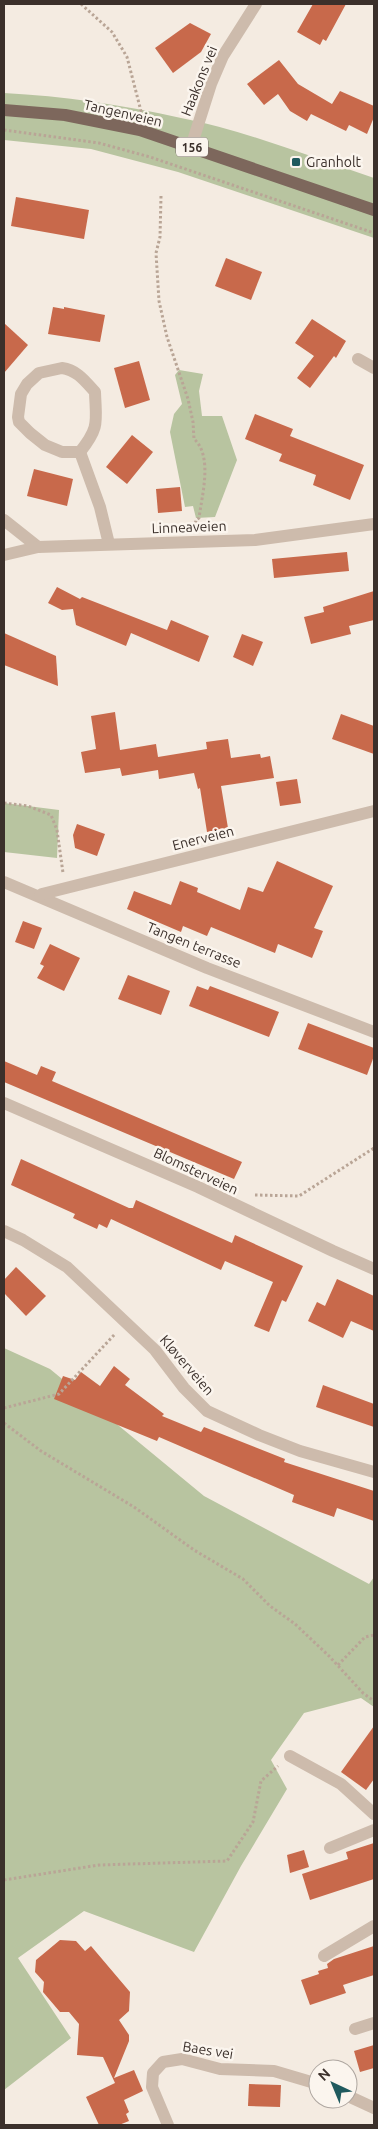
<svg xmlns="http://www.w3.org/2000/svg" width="378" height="2129" viewBox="0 0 378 2129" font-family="Ubuntu,sans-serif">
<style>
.green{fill:#b8c4a0}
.building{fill:#c8694b}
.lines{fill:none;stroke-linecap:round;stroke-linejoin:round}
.path{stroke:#b9a596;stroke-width:3;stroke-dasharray:2.5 2.5;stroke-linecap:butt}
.minor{stroke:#cdbbac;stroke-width:12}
.major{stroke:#7d675c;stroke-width:12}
.poi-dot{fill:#1f5a5e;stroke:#fbf5ee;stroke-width:2}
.labels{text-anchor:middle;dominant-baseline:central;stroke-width:5;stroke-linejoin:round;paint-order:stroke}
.shield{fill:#fbf5ee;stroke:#756b66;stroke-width:1}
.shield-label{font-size:12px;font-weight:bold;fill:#3b302b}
.street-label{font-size:14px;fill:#3b302b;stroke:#fbf5ee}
.poi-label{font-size:14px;fill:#3b302b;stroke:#fbf5ee;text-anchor:start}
</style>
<rect width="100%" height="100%" fill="#f4ebe1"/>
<g class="green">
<path d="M 4,93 C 63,96 123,105 181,118 C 247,131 311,157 374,178 L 374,238 L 178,172 L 91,149 L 4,140 Z"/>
<path d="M 179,370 L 203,374 L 199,391 L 202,416 L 222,416 L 237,460 L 215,517 L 196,518 L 193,506 L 185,507 L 170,432 L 174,414 L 182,404 L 175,375 Z"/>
<path d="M 4,803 L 59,810 L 57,858 L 4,852 Z"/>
<path d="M 4,1348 L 50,1369 L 204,1496 L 369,1584 L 374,1577 L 374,1707 L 361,1698 L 304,1713 L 271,1760 L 287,1789 L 241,1866 L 194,1952 L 84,1911 L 18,1958 L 71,2038 L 4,2090 Z"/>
</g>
<g class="building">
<path d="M 313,4 L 346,4 L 326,41 L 323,39 L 320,45 L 297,32 Z"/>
<path d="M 190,23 L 211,34 L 201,52 L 173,73 L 155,48 Z"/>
<path d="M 279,60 L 298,84 L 332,104 L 340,91 L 374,106 L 374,117 L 367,134 L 349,125 L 346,131 L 311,114 L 307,121 L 290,111 L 278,94 L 264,105 L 247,84 Z"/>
<path d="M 16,197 L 89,210 L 84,239 L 11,226 Z"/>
<path d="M 226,258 L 262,272 L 251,300 L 215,286 Z"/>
<path d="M 53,307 L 64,309 L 64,307 L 105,315 L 100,342 L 48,334 Z"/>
<path d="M 312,319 L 346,341 L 336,358 L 334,356 L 310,388 L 297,378 L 314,356 L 295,343 Z"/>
<path d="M 4,323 L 28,345 L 4,373 Z"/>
<path d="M 139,361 L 150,400 L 125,408 L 114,368 Z"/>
<path d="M 255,414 L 293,429 L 290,436 L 364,465 L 350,500 L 313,485 L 316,475 L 279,461 L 282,454 L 245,439 Z"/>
<path d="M 132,435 L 153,452 L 127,484 L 106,467 Z"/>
<path d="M 34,469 L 73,479 L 67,506 L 27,496 Z"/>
<path d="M 180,487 L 182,511 L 158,513 L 156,489 Z"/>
<path d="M 347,552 L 349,571 L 274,578 L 272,559 Z"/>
<path d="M 57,587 L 80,599 L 82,597 L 167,630 L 171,620 L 209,636 L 199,662 L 131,633 L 126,646 L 76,625 L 73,609 L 62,610 L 48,603 Z"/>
<path d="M 374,591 L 374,620 L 349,626 L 351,634 L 311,644 L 304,617 L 324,612 L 323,607 Z"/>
<path d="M 4,633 L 56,656 L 58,686 L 4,665 Z"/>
<path d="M 242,634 L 263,642 L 253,666 L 233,657 Z"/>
<path d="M 115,712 L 120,750 L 156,744 L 158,757 L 207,749 L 206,742 L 228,739 L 231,758 L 260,754 L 261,758 L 270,756 L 274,778 L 221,786 L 228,828 L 207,832 L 200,788 L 198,789 L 194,773 L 159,779 L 158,770 L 122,776 L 120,768 L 85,773 L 81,752 L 96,749 L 91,716 Z"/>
<path d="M 341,714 L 374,726 L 374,754 L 332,739 Z"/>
<path d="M 297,779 L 301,803 L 280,806 L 276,782 Z"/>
<path d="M 77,824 L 105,834 L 97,856 L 75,848 L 73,835 Z"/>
<path d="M 277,861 L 333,886 L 314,928 L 323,931 L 312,958 L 278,944 L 275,953 L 211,927 L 207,936 L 183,926 L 181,932 L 127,909 L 134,891 L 171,905 L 180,881 L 198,888 L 197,892 L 240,910 L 248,887 L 263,892 Z"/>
<path d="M 23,921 L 42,928 L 34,949 L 15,942 Z"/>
<path d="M 50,944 L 80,958 L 64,991 L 37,978 L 44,966 L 40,964 Z"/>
<path d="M 128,975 L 170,991 L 161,1015 L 118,999 Z"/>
<path d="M 197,986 L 208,990 L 210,986 L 279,1012 L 269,1037 L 189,1006 Z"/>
<path d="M 308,1023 L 374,1048 L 374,1056 L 367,1075 L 298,1049 Z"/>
<path d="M 4,1061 L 37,1075 L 41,1066 L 56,1072 L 52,1081 L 242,1162 L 234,1179 L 4,1082 Z"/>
<path d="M 21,1159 L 129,1208 L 133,1208 L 136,1200 L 232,1243 L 235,1235 L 303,1266 L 286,1302 L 282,1300 L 269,1332 L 254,1326 L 273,1282 L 225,1261 L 221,1270 L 111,1219 L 107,1228 L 99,1224 L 97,1229 L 73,1218 L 75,1214 L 11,1185 Z"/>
<path d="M 16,1267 L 46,1296 L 26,1316 L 4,1293 L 4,1280 Z"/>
<path d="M 337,1279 L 374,1296 L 374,1331 L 351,1321 L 343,1338 L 308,1321 L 317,1302 L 325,1306 Z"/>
<path d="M 114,1366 L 130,1379 L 125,1385 L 164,1414 L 162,1416 L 201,1432 L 204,1427 L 285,1459 L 284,1462 L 374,1491 L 374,1521 L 337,1508 L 334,1517 L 292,1502 L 294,1495 L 159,1437 L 157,1441 L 54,1399 L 63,1376 L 75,1380 L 81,1372 L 100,1386 Z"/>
<path d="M 323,1385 L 374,1404 L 374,1427 L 316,1407 Z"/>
<path d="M 374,1726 L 374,1779 L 366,1790 L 341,1772 Z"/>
<path d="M 374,1843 L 374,1879 L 310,1900 L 302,1874 L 348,1859 L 346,1852 Z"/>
<path d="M 304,1850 L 309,1867 L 290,1873 L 287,1855 Z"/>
<path d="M 60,1940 L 76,1941 L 85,1951 L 91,1946 L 130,1992 L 129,2011 L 119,2020 L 129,2035 L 129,2041 L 114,2078 L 134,2070 L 143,2091 L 124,2100 L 129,2112 L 126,2114 L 129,2121 L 119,2125 L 99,2125 L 86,2097 L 115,2083 L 103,2057 L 77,2055 L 79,2024 L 69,2012 L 60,2012 L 43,1992 L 44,1982 L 35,1972 L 36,1960 Z"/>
<path d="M 374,1946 L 374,1975 L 343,1985 L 346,1993 L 310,2005 L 301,1980 L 319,1974 L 318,1971 L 328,1968 L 327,1964 L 334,1959 Z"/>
<path d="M 374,2045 L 374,2068 L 360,2072 L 354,2051 Z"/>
<path d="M 249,2084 L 281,2085 L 280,2107 L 248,2106 Z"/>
</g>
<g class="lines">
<g class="path">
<path d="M 81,4 L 112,32 L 127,57 L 142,115"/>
<path d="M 4,130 L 99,143 L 150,157 L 374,233"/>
<path d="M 161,196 L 160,237 L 156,253 L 159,301 L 167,337 L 188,399 L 193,422 L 194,439 C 213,456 202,495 199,518 L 196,520 L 195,526"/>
<path d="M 4,803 L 28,806 L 51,815 L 57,830 L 63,873"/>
<path d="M 255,1195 L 299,1196 L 374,1148"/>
<path d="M 4,1408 L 59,1394 L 115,1334"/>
<path d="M 4,1423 L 41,1451 L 134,1507 L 194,1550 L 243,1579 L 270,1606 L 295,1624 L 329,1656 L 363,1693 L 374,1701"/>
<path d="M 338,1665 L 365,1637 L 374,1635"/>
<path d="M 4,1880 L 99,1865 L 227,1861 L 253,1822 L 261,1781 L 278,1766"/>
</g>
<g class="minor">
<path d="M 191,147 L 211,84 L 223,56 L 256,4"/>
<path d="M 358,359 L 374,368"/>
<path d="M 62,368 C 77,370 85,381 95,392 C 96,422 100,427 80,452 L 62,452 L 45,445 L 30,433 L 19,422 L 18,417 L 21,394 L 27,384 L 39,373 Z"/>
<path d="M 80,452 L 100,507 L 109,544"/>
<path d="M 4,520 L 38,547"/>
<path d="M 4,555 L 38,547 L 255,540 L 374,524"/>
<path d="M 4,882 L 207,968 L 374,1032"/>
<path d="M 40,896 L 42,894 L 374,811"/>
<path d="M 4,1103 L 198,1187 L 333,1251 L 374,1269"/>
<path d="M 4,1231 L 23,1240 L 67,1267 L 155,1350 L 184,1388 L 207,1411 L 259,1435 L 300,1451 L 374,1472"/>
<path d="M 290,1756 L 341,1784 L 374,1814"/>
<path d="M 330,1848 L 374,1830"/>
<path d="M 324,1956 L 374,1926"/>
<path d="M 355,2029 L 374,2023"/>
<path d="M 348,2096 L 374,2108"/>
<path d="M 168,2125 L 152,2087 L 153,2073 L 163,2062 L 182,2059 L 220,2069 L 274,2071 L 318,2084"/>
</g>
<path class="major" d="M 4,110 L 65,115 L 140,130 L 374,210"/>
</g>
<rect class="poi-dot" x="291" y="157" width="10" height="10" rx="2.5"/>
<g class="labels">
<rect class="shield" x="176" y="137.5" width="32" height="19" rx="4"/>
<g class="shield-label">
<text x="192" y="147">156</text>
</g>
<g class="street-label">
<text transform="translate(199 81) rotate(-68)">Haakons vei</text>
<text transform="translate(123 113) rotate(13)">Tangenveien</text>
<text transform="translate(189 527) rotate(-2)">Linneaveien</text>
<text transform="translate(203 838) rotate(-14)">Enerveien</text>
<text transform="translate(194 945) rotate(22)">Tangen terrasse</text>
<text transform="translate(196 1171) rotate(25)">Blomsterveien</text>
<text transform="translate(187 1365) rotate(49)">Kløverveien</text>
<text transform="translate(208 2050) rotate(9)">Baes vei</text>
</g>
<g class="poi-label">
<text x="306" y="162">Granholt</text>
</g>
</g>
<rect width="378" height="2129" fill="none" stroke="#3b302b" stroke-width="10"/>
<g transform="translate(333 2084) rotate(316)"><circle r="24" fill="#fbf5ee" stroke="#aea6a0"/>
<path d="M0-4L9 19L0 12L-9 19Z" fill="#1f5a5e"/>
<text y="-8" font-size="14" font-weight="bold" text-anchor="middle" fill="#3b302b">N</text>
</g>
</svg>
